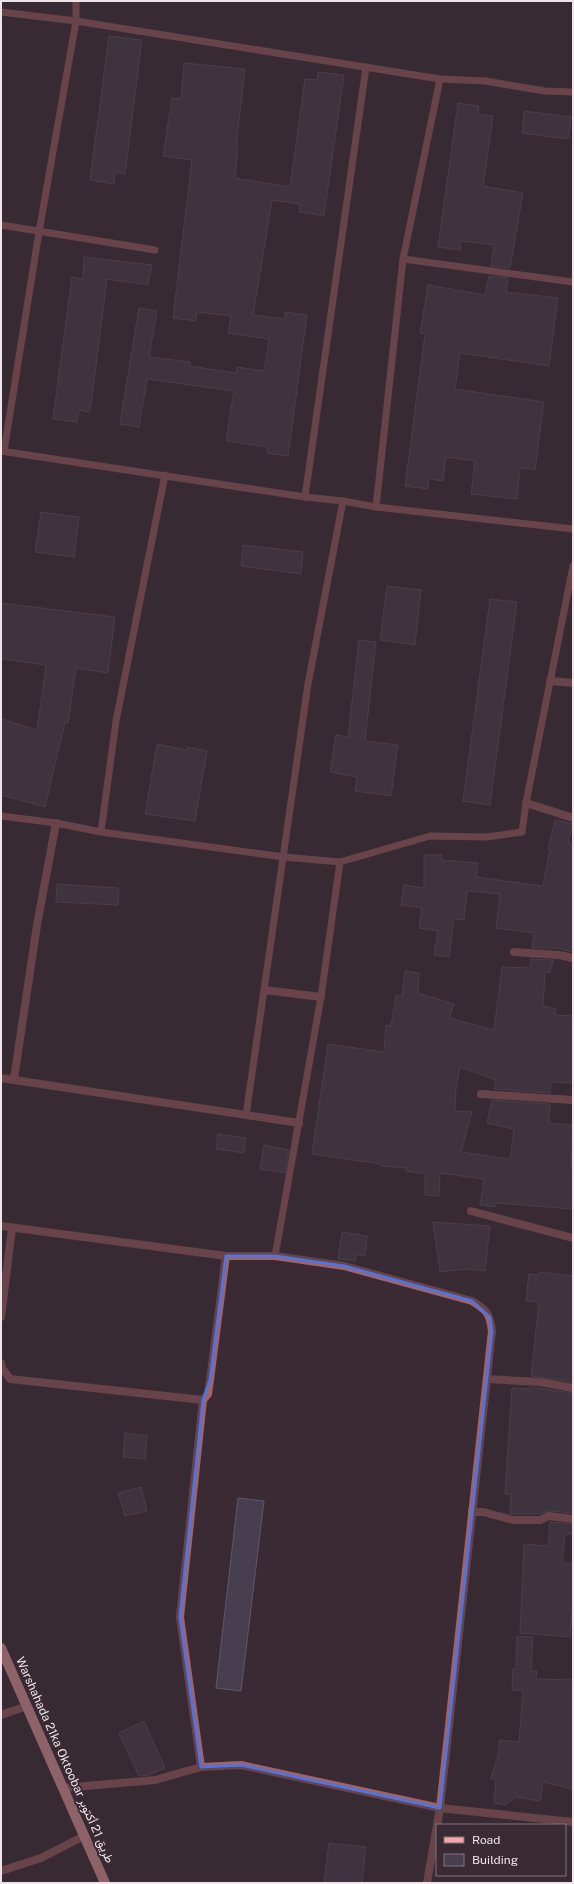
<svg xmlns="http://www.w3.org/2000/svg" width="574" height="1884" viewBox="0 0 574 1884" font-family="'Public Sans',Vazirmatn,sans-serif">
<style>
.building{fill:#473f4f;stroke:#5f5767}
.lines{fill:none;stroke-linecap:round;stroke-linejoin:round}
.lane{stroke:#a36366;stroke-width:7}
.street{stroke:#a36366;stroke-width:8}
.primary{stroke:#f7a7aa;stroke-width:10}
.marked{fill:none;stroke:#5174dc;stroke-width:3;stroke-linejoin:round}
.labels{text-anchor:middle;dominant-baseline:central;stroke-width:4;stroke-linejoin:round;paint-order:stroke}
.street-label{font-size:12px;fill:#eee4ea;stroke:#392a33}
</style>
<rect width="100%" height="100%" fill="#392a33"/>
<g class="building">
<path d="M 109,36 L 142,40 L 125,174 L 115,172 L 114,184 L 90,180 Z"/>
<path d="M 184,63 L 245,69 L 236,147 L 238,147 L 235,178 L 290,187 L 305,79 L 317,80 L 318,72 L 344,75 L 324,216 L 299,212 L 300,204 L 272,200 L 253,315 L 285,319 L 285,312 L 307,315 L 288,456 L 267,453 L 267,447 L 226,441 L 234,391 L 147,379 L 139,427 L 120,424 L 139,308 L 157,311 L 149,357 L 190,362 L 190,366 L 236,373 L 237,367 L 264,371 L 269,339 L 228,333 L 231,316 L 197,312 L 196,321 L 173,318 L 192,160 L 163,156 L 172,98 L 181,99 Z"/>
<path d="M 458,103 L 479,106 L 478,114 L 493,116 L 483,186 L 523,193 L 510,268 L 491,266 L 494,245 L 461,241 L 460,250 L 438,247 Z"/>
<path d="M 524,111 L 571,117 L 568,139 L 522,133 Z"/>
<path d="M 84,257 L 152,265 L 148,285 L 107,279 L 90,412 L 79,410 L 77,422 L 53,419 L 72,277 L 83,279 Z"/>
<path d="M 489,276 L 508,278 L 506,292 L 558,298 L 549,366 L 460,353 L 455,389 L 544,402 L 535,470 L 520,468 L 517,499 L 471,494 L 475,461 L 446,457 L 443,481 L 429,479 L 428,489 L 405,486 L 425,334 L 420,333 L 428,285 L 485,295 Z"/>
<path d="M 41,512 L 79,517 L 74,557 L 35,552 Z"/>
<path d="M 243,545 L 303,552 L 301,574 L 241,566 Z"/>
<path d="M 387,586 L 421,590 L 415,645 L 380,640 Z"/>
<path d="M 490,599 L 517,602 L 490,805 L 463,801 Z"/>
<path d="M 1,603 L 115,617 L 108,673 L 76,668 L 68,723 L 65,722 L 45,807 L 1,795 L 1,719 L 37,730 L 46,665 L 1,659 Z"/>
<path d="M 359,640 L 376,642 L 365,741 L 398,745 L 391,796 L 355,791 L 357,777 L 330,772 L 336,735 L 348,737 Z"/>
<path d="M 157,744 L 187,750 L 187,747 L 207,751 L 195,821 L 145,814 Z"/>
<path d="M 555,820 L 573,824 L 568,843 L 573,843 L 573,952 L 556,948 L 532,948 L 534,933 L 496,928 L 500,894 L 467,891 L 464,920 L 454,919 L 449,957 L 434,955 L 438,931 L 419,928 L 422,908 L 401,905 L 404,885 L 424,888 L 424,855 L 442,855 L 442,860 L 478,863 L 476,877 L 543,886 L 550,849 L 548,849 Z"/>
<path d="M 57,884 L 119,888 L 118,905 L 56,902 Z"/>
<path d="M 531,959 L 553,960 L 550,973 L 545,972 L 543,1006 L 556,1009 L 555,1015 L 573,1016 L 573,1083 L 551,1082 L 550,1093 L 494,1089 L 496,1080 L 460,1067 L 456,1088 L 455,1111 L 472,1112 L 461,1152 L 510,1159 L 514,1129 L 487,1123 L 492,1100 L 550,1104 L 549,1123 L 573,1125 L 571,1171 L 573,1171 L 573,1209 L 496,1203 L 495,1207 L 480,1205 L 484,1179 L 440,1173 L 439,1196 L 425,1195 L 425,1174 L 406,1171 L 406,1168 L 381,1166 L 381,1164 L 312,1154 L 328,1044 L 384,1052 L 386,1025 L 391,1026 L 396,995 L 402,996 L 405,971 L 419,973 L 418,993 L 454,1004 L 449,1018 L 494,1030 L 502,967 L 530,968 Z"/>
<path d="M 218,1134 L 246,1138 L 244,1153 L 216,1149 Z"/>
<path d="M 264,1145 L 289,1150 L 285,1173 L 260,1169 Z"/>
<path d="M 433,1222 L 490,1226 L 485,1271 L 467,1269 L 440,1272 Z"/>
<path d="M 342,1232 L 367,1236 L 365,1256 L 356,1255 L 355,1261 L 338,1259 Z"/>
<path d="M 539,1272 L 573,1276 L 573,1382 L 531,1376 L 539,1302 L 526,1301 L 529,1274 L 538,1275 Z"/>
<path d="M 530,1387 L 573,1393 L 573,1513 L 550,1511 L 539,1514 L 510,1514 L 511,1494 L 505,1494 L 512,1388 L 530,1389 Z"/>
<path d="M 125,1433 L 147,1436 L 145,1459 L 123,1457 Z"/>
<path d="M 141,1487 L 147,1511 L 125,1516 L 118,1493 Z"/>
<path d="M 238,1498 L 264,1501 L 241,1691 L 216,1688 Z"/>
<path d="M 550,1522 L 573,1524 L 573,1534 L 565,1534 L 562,1563 L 573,1564 L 573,1600 L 570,1637 L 520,1633 L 524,1544 L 548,1546 Z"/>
<path d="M 517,1636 L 533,1637 L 531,1671 L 537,1671 L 536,1679 L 573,1680 L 573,1789 L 543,1782 L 540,1801 L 515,1797 L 506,1805 L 494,1803 L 496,1780 L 491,1778 L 498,1755 L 499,1740 L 519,1742 L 523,1691 L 512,1690 L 513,1669 L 516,1669 Z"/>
<path d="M 144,1721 L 165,1768 L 149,1775 L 139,1776 L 119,1733 Z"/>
<path d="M 329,1843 L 366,1847 L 362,1883 L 324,1883 Z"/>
</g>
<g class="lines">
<g class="lane">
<path d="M 1,12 L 76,21 L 440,79 L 485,81 L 545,91 L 573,92"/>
<path d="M 1,225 L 155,250"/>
<path d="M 403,259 L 573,282"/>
<path d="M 1,451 L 305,497 L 343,501 L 376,507 L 573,529"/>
<path d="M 4,451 L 39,232 L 76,21 L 76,1"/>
<path d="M 305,497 L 366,67"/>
<path d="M 376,507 L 403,259 L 440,79"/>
<path d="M 1,816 L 56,823 L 101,832 L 284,857 L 340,862 L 430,836 L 487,837 L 522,832 L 526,803 L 573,566"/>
<path d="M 101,832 L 116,721 L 165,475"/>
<path d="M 246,1115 L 308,684 L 343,501"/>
<path d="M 275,1256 L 321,997 L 340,862"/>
</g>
<g class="street">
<path d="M 550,681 L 573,683"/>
<path d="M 526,803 L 573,818"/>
<path d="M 514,952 L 559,955 L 573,958"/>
<path d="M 265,990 L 321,997"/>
<path d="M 1,1078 L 299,1123"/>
<path d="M 14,1079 L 37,925 L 56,823"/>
<path d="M 481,1094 L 573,1100"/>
<path d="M 471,1211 L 573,1238"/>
<path d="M 1,1226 L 226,1256 L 275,1256 L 344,1266 L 472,1301 C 487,1310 490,1314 492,1331 L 440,1808 L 427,1883"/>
<path d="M 1,1317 L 12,1228"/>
<path d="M 1,1363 L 2,1368 L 10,1379 L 203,1400 L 208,1394 L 210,1380 L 226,1256"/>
<path d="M 487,1379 L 540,1382 L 573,1388"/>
<path d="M 472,1512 L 483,1512 L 513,1520 L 540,1520 L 549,1516 L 573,1519"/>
<path d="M 1,1715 L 27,1706"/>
<path d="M 201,1767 L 180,1617 L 203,1400"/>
<path d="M 63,1788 L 155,1780 L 201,1767 L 241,1765 L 440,1808 L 573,1822"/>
<path d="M 1,1871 L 41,1858 L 84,1836"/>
</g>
<path class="primary" d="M 1,1648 L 105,1883"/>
</g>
<path d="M0 0H574V1884H0ZM 226,1256 L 275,1256 L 344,1266 L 472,1301 L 490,1317 L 492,1331 L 440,1808 L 241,1765 L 201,1767 L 180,1617 L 203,1400 L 210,1380 Z" fill="#392a33" fill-opacity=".55" fill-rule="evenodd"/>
<path class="marked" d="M 226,1256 L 275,1256 L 344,1266 L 472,1301 L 490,1317 L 492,1331 L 440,1808 L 241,1765 L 201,1767 L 180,1617 L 203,1400 L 210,1380 Z"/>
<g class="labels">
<g class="street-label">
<text transform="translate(65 1760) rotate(66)">Warshahada 21ka Oktoobar طريق 21 أكتوبر</text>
</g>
</g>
<rect width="574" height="1884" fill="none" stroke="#eee4ea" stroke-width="4"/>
<rect x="436" y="1824" width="130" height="52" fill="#392a33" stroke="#81747c"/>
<rect x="444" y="1837" width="20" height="6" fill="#f7a7aa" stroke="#81747c"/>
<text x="472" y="1844" font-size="12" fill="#eee4ea">Road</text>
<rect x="444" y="1854" width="20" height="12" fill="#473f4f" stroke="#81747c"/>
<text x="472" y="1864" font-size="12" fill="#eee4ea">Building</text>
</svg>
